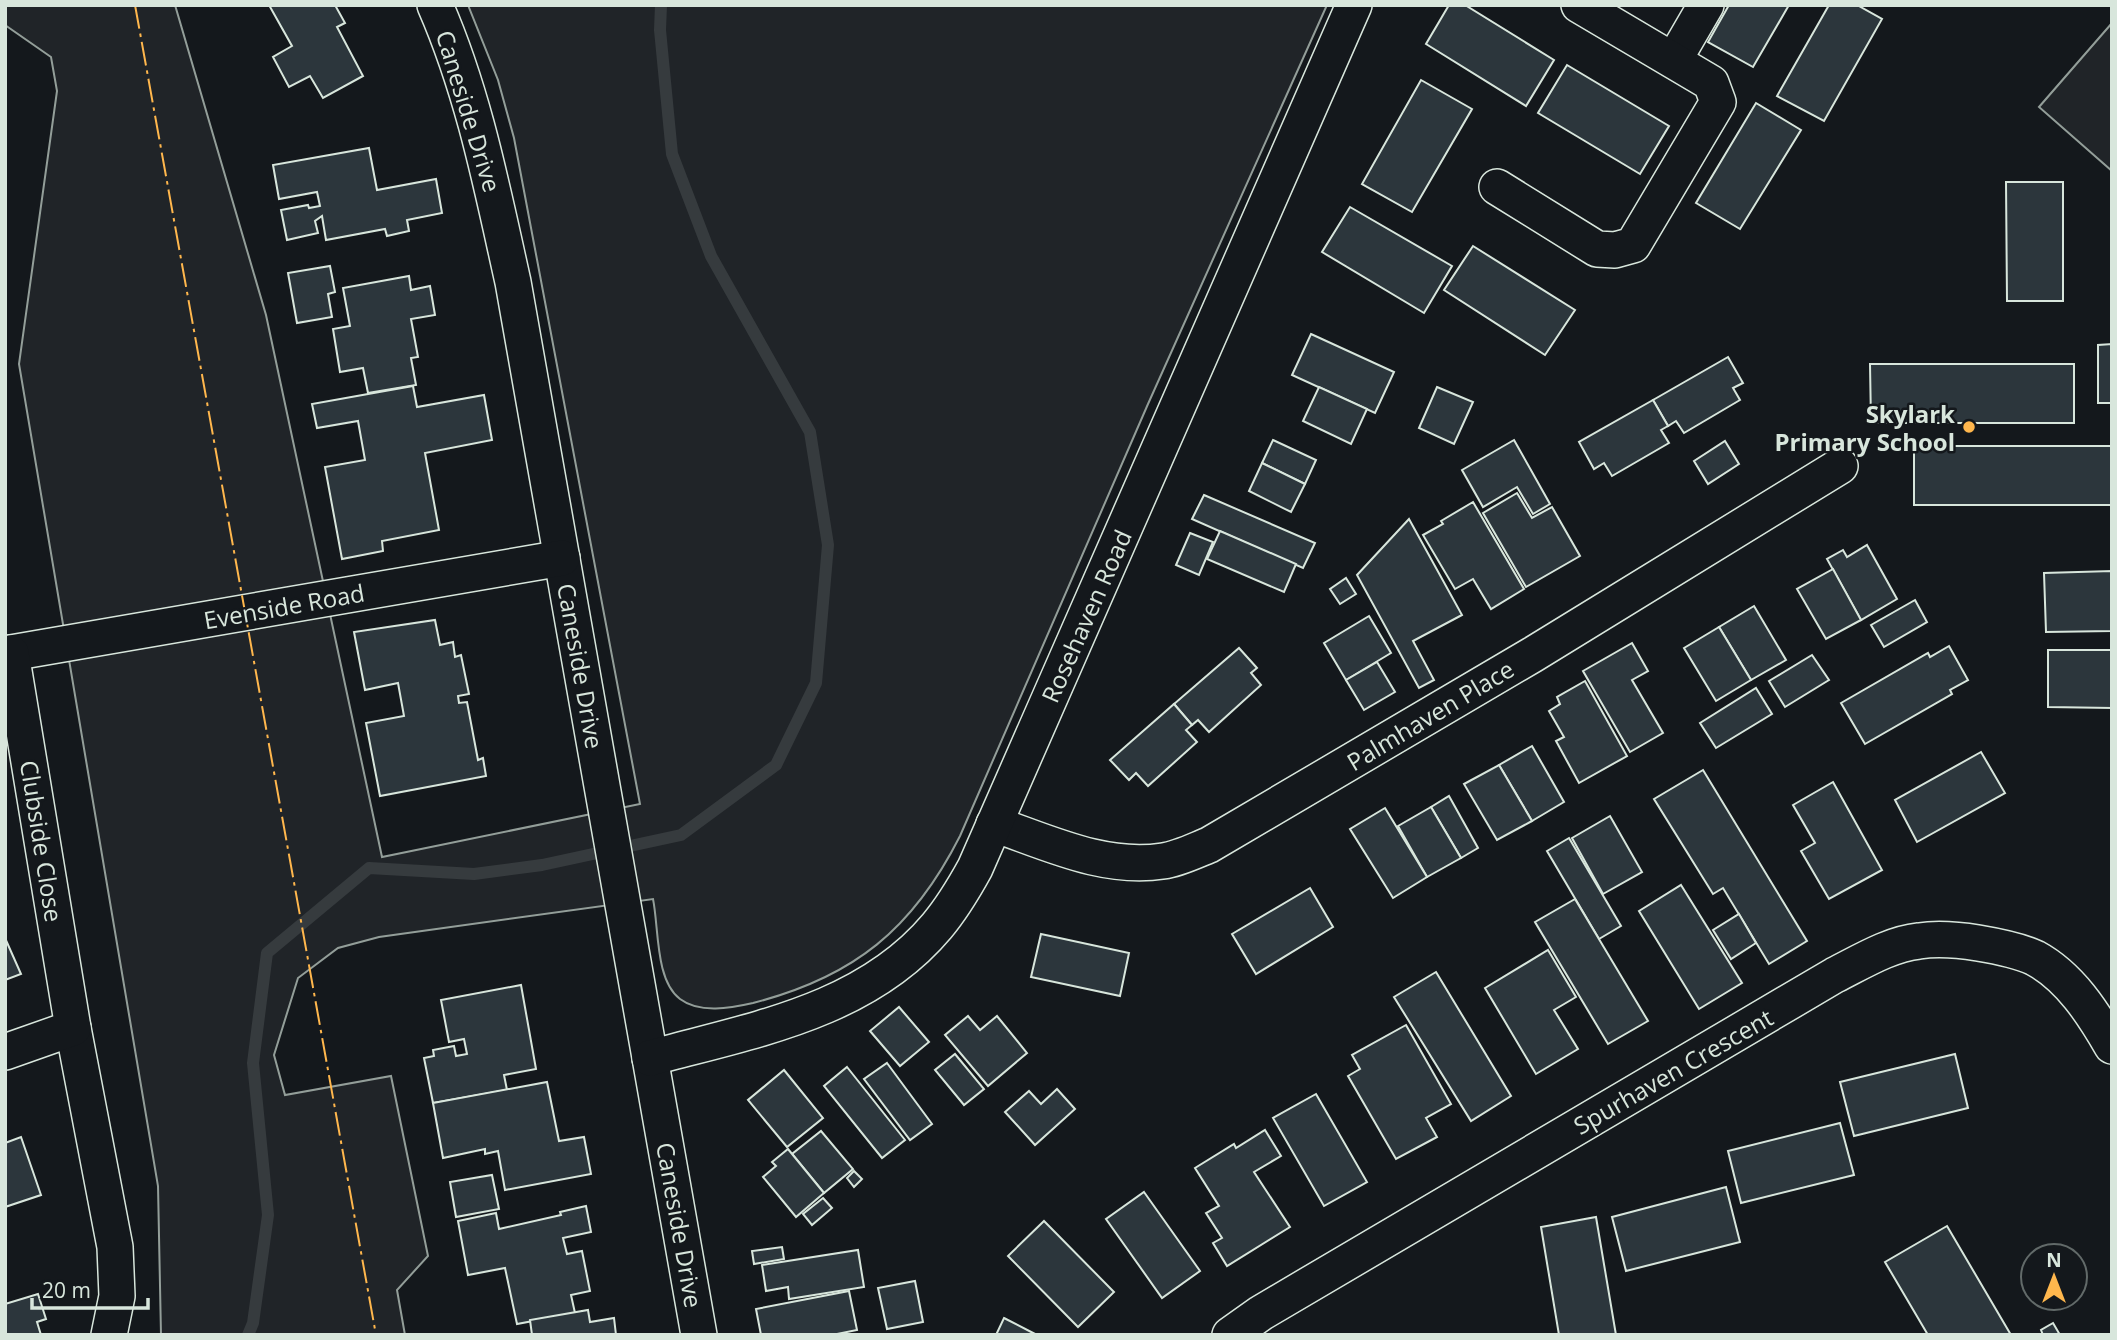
<svg xmlns="http://www.w3.org/2000/svg" width="2117" height="1340" viewBox="0 0 2117 1340" font-family="'Open Sans',sans-serif">
<style>
.green{fill:#202428;stroke:#939e99;stroke-width:2}
.lines{fill:none;stroke-linecap:round;stroke-linejoin:round}
.stream{stroke:#363b3e;stroke-width:12}
.building{fill:#2c363c;stroke:#d8e6dc;stroke-width:2}
.street-casing{stroke:#d8e6dc;stroke-width:38}
.street{stroke:#14181c;stroke-width:35}
.power{stroke:#ffb74d;stroke-width:2;stroke-dasharray:24 5 3.5 5;stroke-linecap:butt}
.poi-dot{fill:#ffb74d;stroke:#14181c;stroke-width:2.5}
.labels{text-anchor:middle;dominant-baseline:central;stroke-width:5;stroke-linejoin:round;paint-order:stroke}
.street-label{font-size:24px;fill:#d8e6dc;stroke:#14181c}
.poi-label{font-size:24px;font-weight:bold;fill:#d8e6dc;stroke:#14181c;text-anchor:end}
</style>
<rect width="100%" height="100%" fill="#14181c"/>
<g class="green">
<path d="M 5,5 L 175,5 L 266,315 L 382,857 L 640,804 L 514,138 L 498,80 L 468,5 L 1327,5 L 1148,404 L 960,836 C 913,929 854,977 753,1003 C 731,1008 700,1014 680,999 C 655,980 659,928 653,899 L 379,937 L 338,948 L 298,978 L 274,1055 L 285,1095 L 391,1076 L 428,1256 L 397,1290 L 405,1335 L 161,1335 L 158,1186 L 19,364 L 57,91 L 51,57 L 5,25 Z"/>
<path d="M 2112,23 L 2112,171 L 2039,107 Z"/>
</g>
<g class="lines">
<path class="stream" d="M 248,1335 L 253,1323 L 268,1215 L 253,1063 L 267,953 L 369,868 L 474,874 L 542,865 L 681,835 L 776,765 L 816,683 L 828,545 L 810,432 L 711,256 L 672,154 L 660,30 L 661,5"/>
</g>
<g class="building">
<path d="M 269,5 L 335,5 L 345,23 L 337,27 L 363,76 L 323,98 L 310,76 L 289,87 L 273,57 L 292,46 Z"/>
<path d="M 1449,5 L 1465,5 L 1554,60 L 1526,106 L 1426,44 Z"/>
<path d="M 1729,5 L 1789,5 L 1753,67 L 1708,42 Z"/>
<path d="M 1829,5 L 1857,5 L 1882,19 L 1824,121 L 1777,96 Z"/>
<path d="M 1567,65 L 1669,126 L 1640,174 L 1538,113 Z"/>
<path d="M 1421,80 L 1472,109 L 1412,212 L 1362,184 Z"/>
<path d="M 1756,103 L 1801,130 L 1740,229 L 1696,203 Z"/>
<path d="M 369,148 L 377,190 L 436,179 L 442,213 L 407,220 L 409,231 L 387,236 L 385,229 L 326,240 L 322,216 L 315,221 L 318,233 L 287,240 L 281,210 L 308,205 L 309,208 L 320,206 L 317,192 L 279,199 L 273,165 Z"/>
<path d="M 2006,182 L 2063,182 L 2063,301 L 2007,301 Z"/>
<path d="M 1350,207 L 1452,266 L 1424,313 L 1322,252 Z"/>
<path d="M 1473,246 L 1575,310 L 1545,355 L 1444,290 Z"/>
<path d="M 330,266 L 335,292 L 328,294 L 332,317 L 297,323 L 288,273 Z"/>
<path d="M 409,276 L 411,290 L 430,286 L 435,315 L 411,319 L 418,357 L 411,358 L 416,385 L 368,393 L 363,368 L 340,372 L 333,329 L 350,326 L 343,288 Z"/>
<path d="M 1311,334 L 1394,372 L 1375,413 L 1292,375 Z"/>
<path d="M 2112,344 L 2112,403 L 2098,403 L 2098,345 Z"/>
<path d="M 1728,357 L 1743,383 L 1733,388 L 1740,400 L 1684,433 L 1676,421 L 1668,426 L 1653,400 Z"/>
<path d="M 1870,364 L 2074,364 L 2074,423 L 1871,423 Z"/>
<path d="M 413,386 L 417,407 L 484,395 L 492,440 L 425,453 L 439,530 L 382,541 L 383,551 L 342,559 L 325,467 L 365,460 L 358,421 L 317,428 L 312,404 Z"/>
<path d="M 1319,387 L 1367,409 L 1351,444 L 1303,421 Z"/>
<path d="M 1437,387 L 1473,402 L 1454,444 L 1419,428 Z"/>
<path d="M 1653,400 L 1668,426 L 1661,430 L 1669,443 L 1612,476 L 1604,463 L 1594,469 L 1579,442 Z"/>
<path d="M 1273,440 L 1316,460 L 1305,484 L 1262,463 Z"/>
<path d="M 1514,440 L 1550,504 L 1533,514 L 1517,487 L 1483,507 L 1462,470 Z"/>
<path d="M 1725,441 L 1739,464 L 1708,484 L 1694,461 Z"/>
<rect x="1914" y="446" width="198" height="59"/>
<path d="M 1262,463 L 1305,484 L 1291,512 L 1249,491 Z"/>
<path d="M 1517,493 L 1532,518 L 1552,507 L 1580,556 L 1526,587 L 1483,513 Z"/>
<path d="M 1204,495 L 1315,543 L 1303,568 L 1192,519 Z"/>
<path d="M 1473,502 L 1524,589 L 1491,609 L 1473,579 L 1455,589 L 1423,535 L 1443,524 L 1441,521 Z"/>
<path d="M 1409,519 L 1462,615 L 1413,641 L 1434,680 L 1419,688 L 1357,575 Z"/>
<path d="M 1220,531 L 1296,564 L 1284,592 L 1207,559 Z"/>
<path d="M 1190,533 L 1213,542 L 1199,575 L 1176,565 Z"/>
<path d="M 1867,545 L 1897,599 L 1861,620 L 1827,559 L 1843,550 L 1847,557 Z"/>
<path d="M 1833,569 L 1861,620 L 1826,639 L 1797,589 Z"/>
<path d="M 2112,571 L 2112,631 L 2046,632 L 2044,573 Z"/>
<path d="M 1346,578 L 1356,594 L 1340,604 L 1330,589 Z"/>
<path d="M 1915,600 L 1927,622 L 1884,647 L 1871,625 Z"/>
<path d="M 1754,606 L 1786,660 L 1751,680 L 1719,627 Z"/>
<path d="M 1369,616 L 1391,653 L 1346,680 L 1324,643 Z"/>
<path d="M 435,620 L 440,645 L 453,642 L 455,657 L 461,655 L 469,694 L 458,696 L 459,703 L 467,702 L 478,760 L 483,758 L 486,776 L 380,796 L 366,723 L 404,716 L 398,683 L 365,690 L 354,632 Z"/>
<path d="M 1719,627 L 1751,680 L 1716,701 L 1684,648 Z"/>
<path d="M 1632,643 L 1648,671 L 1632,680 L 1663,733 L 1630,752 L 1583,671 Z"/>
<path d="M 1949,646 L 1968,680 L 1950,690 L 1952,694 L 1865,744 L 1841,703 L 1928,653 L 1930,657 Z"/>
<path d="M 1239,648 L 1257,668 L 1251,673 L 1261,685 L 1209,732 L 1198,720 L 1192,725 L 1174,704 Z"/>
<path d="M 2048,650 L 2112,650 L 2112,708 L 2048,707 Z"/>
<path d="M 1812,655 L 1829,680 L 1785,707 L 1769,681 Z"/>
<path d="M 1377,662 L 1395,692 L 1364,710 L 1346,680 Z"/>
<path d="M 1585,681 L 1627,756 L 1579,783 L 1556,741 L 1564,737 L 1549,711 L 1560,704 L 1557,697 Z"/>
<path d="M 1756,688 L 1772,714 L 1716,748 L 1700,723 Z"/>
<path d="M 1174,704 L 1192,725 L 1186,730 L 1197,742 L 1148,786 L 1136,773 L 1129,780 L 1110,760 Z"/>
<path d="M 1532,746 L 1564,802 L 1532,821 L 1499,765 Z"/>
<path d="M 1981,752 L 2005,793 L 1917,842 L 1895,800 Z"/>
<path d="M 1499,765 L 1532,821 L 1497,840 L 1464,784 Z"/>
<path d="M 1703,770 L 1807,941 L 1769,964 L 1723,888 L 1713,894 L 1654,799 Z"/>
<path d="M 1833,782 L 1882,870 L 1829,899 L 1801,851 L 1815,843 L 1793,805 Z"/>
<path d="M 1449,796 L 1478,848 L 1461,858 L 1431,807 Z"/>
<path d="M 1431,807 L 1461,858 L 1427,877 L 1398,826 Z"/>
<path d="M 1385,808 L 1427,877 L 1393,898 L 1350,829 Z"/>
<path d="M 1610,816 L 1642,872 L 1603,894 L 1572,838 Z"/>
<path d="M 1569,838 L 1621,926 L 1599,939 L 1547,851 Z"/>
<path d="M 1681,885 L 1742,983 L 1699,1009 L 1639,911 Z"/>
<path d="M 1310,888 L 1333,927 L 1256,974 L 1232,934 Z"/>
<path d="M 1575,899 L 1648,1021 L 1608,1044 L 1535,922 Z"/>
<path d="M 1739,914 L 1756,943 L 1731,959 L 1713,930 Z"/>
<path d="M 1041,934 L 1129,953 L 1120,996 L 1031,977 Z"/>
<path d="M 5,938 L 21,974 L 5,980 Z"/>
<path d="M 1548,950 L 1576,997 L 1554,1010 L 1578,1049 L 1536,1074 L 1485,988 Z"/>
<path d="M 1436,972 L 1511,1096 L 1471,1121 L 1394,997 Z"/>
<path d="M 521,985 L 536,1069 L 504,1075 L 507,1090 L 433,1103 L 424,1058 L 434,1056 L 433,1050 L 454,1046 L 456,1056 L 467,1054 L 464,1039 L 449,1042 L 441,1000 Z"/>
<path d="M 899,1007 L 929,1042 L 900,1066 L 870,1031 Z"/>
<path d="M 968,1016 L 980,1030 L 997,1016 L 1027,1053 L 988,1086 L 945,1035 Z"/>
<path d="M 1406,1025 L 1451,1104 L 1426,1118 L 1437,1137 L 1396,1159 L 1348,1076 L 1360,1069 L 1352,1055 Z"/>
<path d="M 955,1054 L 984,1089 L 964,1105 L 935,1070 Z"/>
<path d="M 1955,1054 L 1968,1108 L 1854,1136 L 1840,1082 Z"/>
<path d="M 887,1063 L 932,1124 L 910,1140 L 864,1079 Z"/>
<path d="M 847,1067 L 905,1140 L 882,1158 L 824,1086 Z"/>
<path d="M 784,1070 L 823,1118 L 787,1147 L 748,1100 Z"/>
<path d="M 547,1082 L 559,1141 L 584,1137 L 591,1174 L 505,1190 L 498,1151 L 485,1154 L 485,1149 L 443,1158 L 433,1103 Z"/>
<path d="M 1057,1089 L 1075,1109 L 1035,1145 L 1005,1112 L 1029,1091 L 1041,1104 Z"/>
<path d="M 1316,1094 L 1367,1182 L 1324,1206 L 1273,1118 Z"/>
<path d="M 1840,1123 L 1854,1175 L 1741,1203 L 1728,1151 Z"/>
<path d="M 1265,1130 L 1281,1156 L 1254,1172 L 1290,1227 L 1227,1266 L 1213,1243 L 1222,1238 L 1206,1213 L 1219,1206 L 1195,1168 L 1234,1144 L 1236,1148 Z"/>
<path d="M 821,1131 L 853,1169 L 824,1193 L 792,1154 Z"/>
<path d="M 21,1137 L 41,1195 L 5,1207 L 5,1143 Z"/>
<path d="M 788,1149 L 824,1193 L 796,1217 L 763,1177 L 776,1166 L 772,1162 Z"/>
<path d="M 854,1171 L 862,1179 L 854,1187 L 847,1178 Z"/>
<path d="M 492,1175 L 499,1209 L 456,1217 L 450,1182 Z"/>
<path d="M 1726,1187 L 1740,1242 L 1626,1271 L 1612,1217 Z"/>
<path d="M 1144,1192 L 1200,1271 L 1162,1298 L 1106,1219 Z"/>
<path d="M 823,1198 L 832,1208 L 812,1225 L 803,1214 Z"/>
<path d="M 586,1206 L 591,1232 L 563,1238 L 567,1254 L 582,1251 L 590,1291 L 571,1295 L 575,1313 L 517,1324 L 505,1268 L 468,1275 L 458,1221 L 496,1213 L 499,1229 L 561,1215 L 560,1212 Z"/>
<path d="M 1596,1217 L 1616,1335 L 1559,1335 L 1541,1227 Z"/>
<path d="M 1044,1221 L 1114,1292 L 1078,1327 L 1008,1256 Z"/>
<path d="M 1947,1226 L 2011,1335 L 1928,1335 L 1885,1262 Z"/>
<path d="M 782,1247 L 784,1259 L 754,1264 L 752,1251 Z"/>
<path d="M 858,1250 L 864,1287 L 789,1299 L 788,1287 L 766,1291 L 762,1265 Z"/>
<path d="M 915,1281 L 923,1322 L 887,1329 L 878,1288 Z"/>
<path d="M 849,1291 L 857,1330 L 832,1335 L 761,1335 L 756,1309 Z"/>
<path d="M 38,1294 L 46,1319 L 37,1322 L 41,1335 L 5,1335 L 5,1304 Z"/>
<path d="M 588,1310 L 590,1322 L 614,1318 L 616,1335 L 532,1335 L 530,1320 Z"/>
<path d="M 1004,1318 L 1037,1335 L 996,1335 Z"/>
<path d="M 2053,1323 L 2060,1335 L 2043,1335 L 2041,1330 Z"/>
</g>
<g class="lines">
<g class="street-casing">
<g id="street">
<path d="M 435,5 C 474,94 492,188 513,282 L 699,1335"/>
<path d="M 1674,60 L 1706,5"/>
<path d="M 1497,187 L 1597,249 L 1615,250 L 1633,245 L 1718,102 L 1711,83 L 1579,5"/>
<path d="M 5,654 L 562,558"/>
<path d="M 994,824 C 1049,843 1104,870 1163,861 C 1178,859 1194,851 1209,845 L 1532,655 L 1840,466"/>
<path d="M 73,1028 L 115,1247 L 117,1296 L 109,1335"/>
<path d="M 5,1052 L 73,1028 L 11,653"/>
<path d="M 650,1058 C 752,1030 865,1012 937,926 C 952,908 964,888 975,868 L 1354,5"/>
<path d="M 1230,1335 L 1261,1313 L 1835,975 C 1861,962 1890,944 1919,941 C 1939,938 1959,940 1978,943 C 1996,946 2018,950 2035,958 C 2070,977 2093,1013 2112,1046"/>
</g>
</g>
<use href="#street" class="street"/>
<path class="power" d="M 135,5 L 376,1335"/>
</g>
<circle class="poi-dot" cx="1969" cy="427" r="7"/>
<g class="labels">
<g class="street-label">
<text transform="translate(469 111) rotate(73)">Caneside Drive</text>
<text transform="translate(284 606) rotate(-10)">Evenside Road</text>
<text transform="translate(1086 616) rotate(-66)">Rosehaven Road</text>
<text transform="translate(581 666) rotate(80)">Caneside Drive</text>
<text transform="translate(1430 715) rotate(-31)">Palmhaven Place</text>
<text transform="translate(42 841) rotate(81)">Clubside Close</text>
<text transform="translate(1673 1071) rotate(-30)">Spurhaven Crescent</text>
<text transform="translate(680 1225) rotate(80)">Caneside Drive</text>
</g>
<g class="poi-label">
<text x="1955" y="413">Skylark<tspan x="1955" dy="28">Primary School</tspan></text>
</g>
</g>
<rect width="2117" height="1340" fill="none" stroke="#d8e6dc" stroke-width="14"/>
<g transform="translate(2054 1277)"><circle r="33" fill="#14181c" stroke="#626a69" stroke-width="2"/>
<path d="M0-5L12 26L0 18L-12 26Z" fill="#ffb74d"/>
<text y="-10" font-size="19" font-weight="bold" text-anchor="middle" fill="#d8e6dc">N</text>
</g>
<path d="M32 1298v10h116v-10" fill="none" stroke="#d8e6dc" stroke-width="3.5"/>
<text x="42" y="1298" font-size="21" fill="#d8e6dc" stroke="#14181c" stroke-width="5" paint-order="stroke">20 m</text>
</svg>
